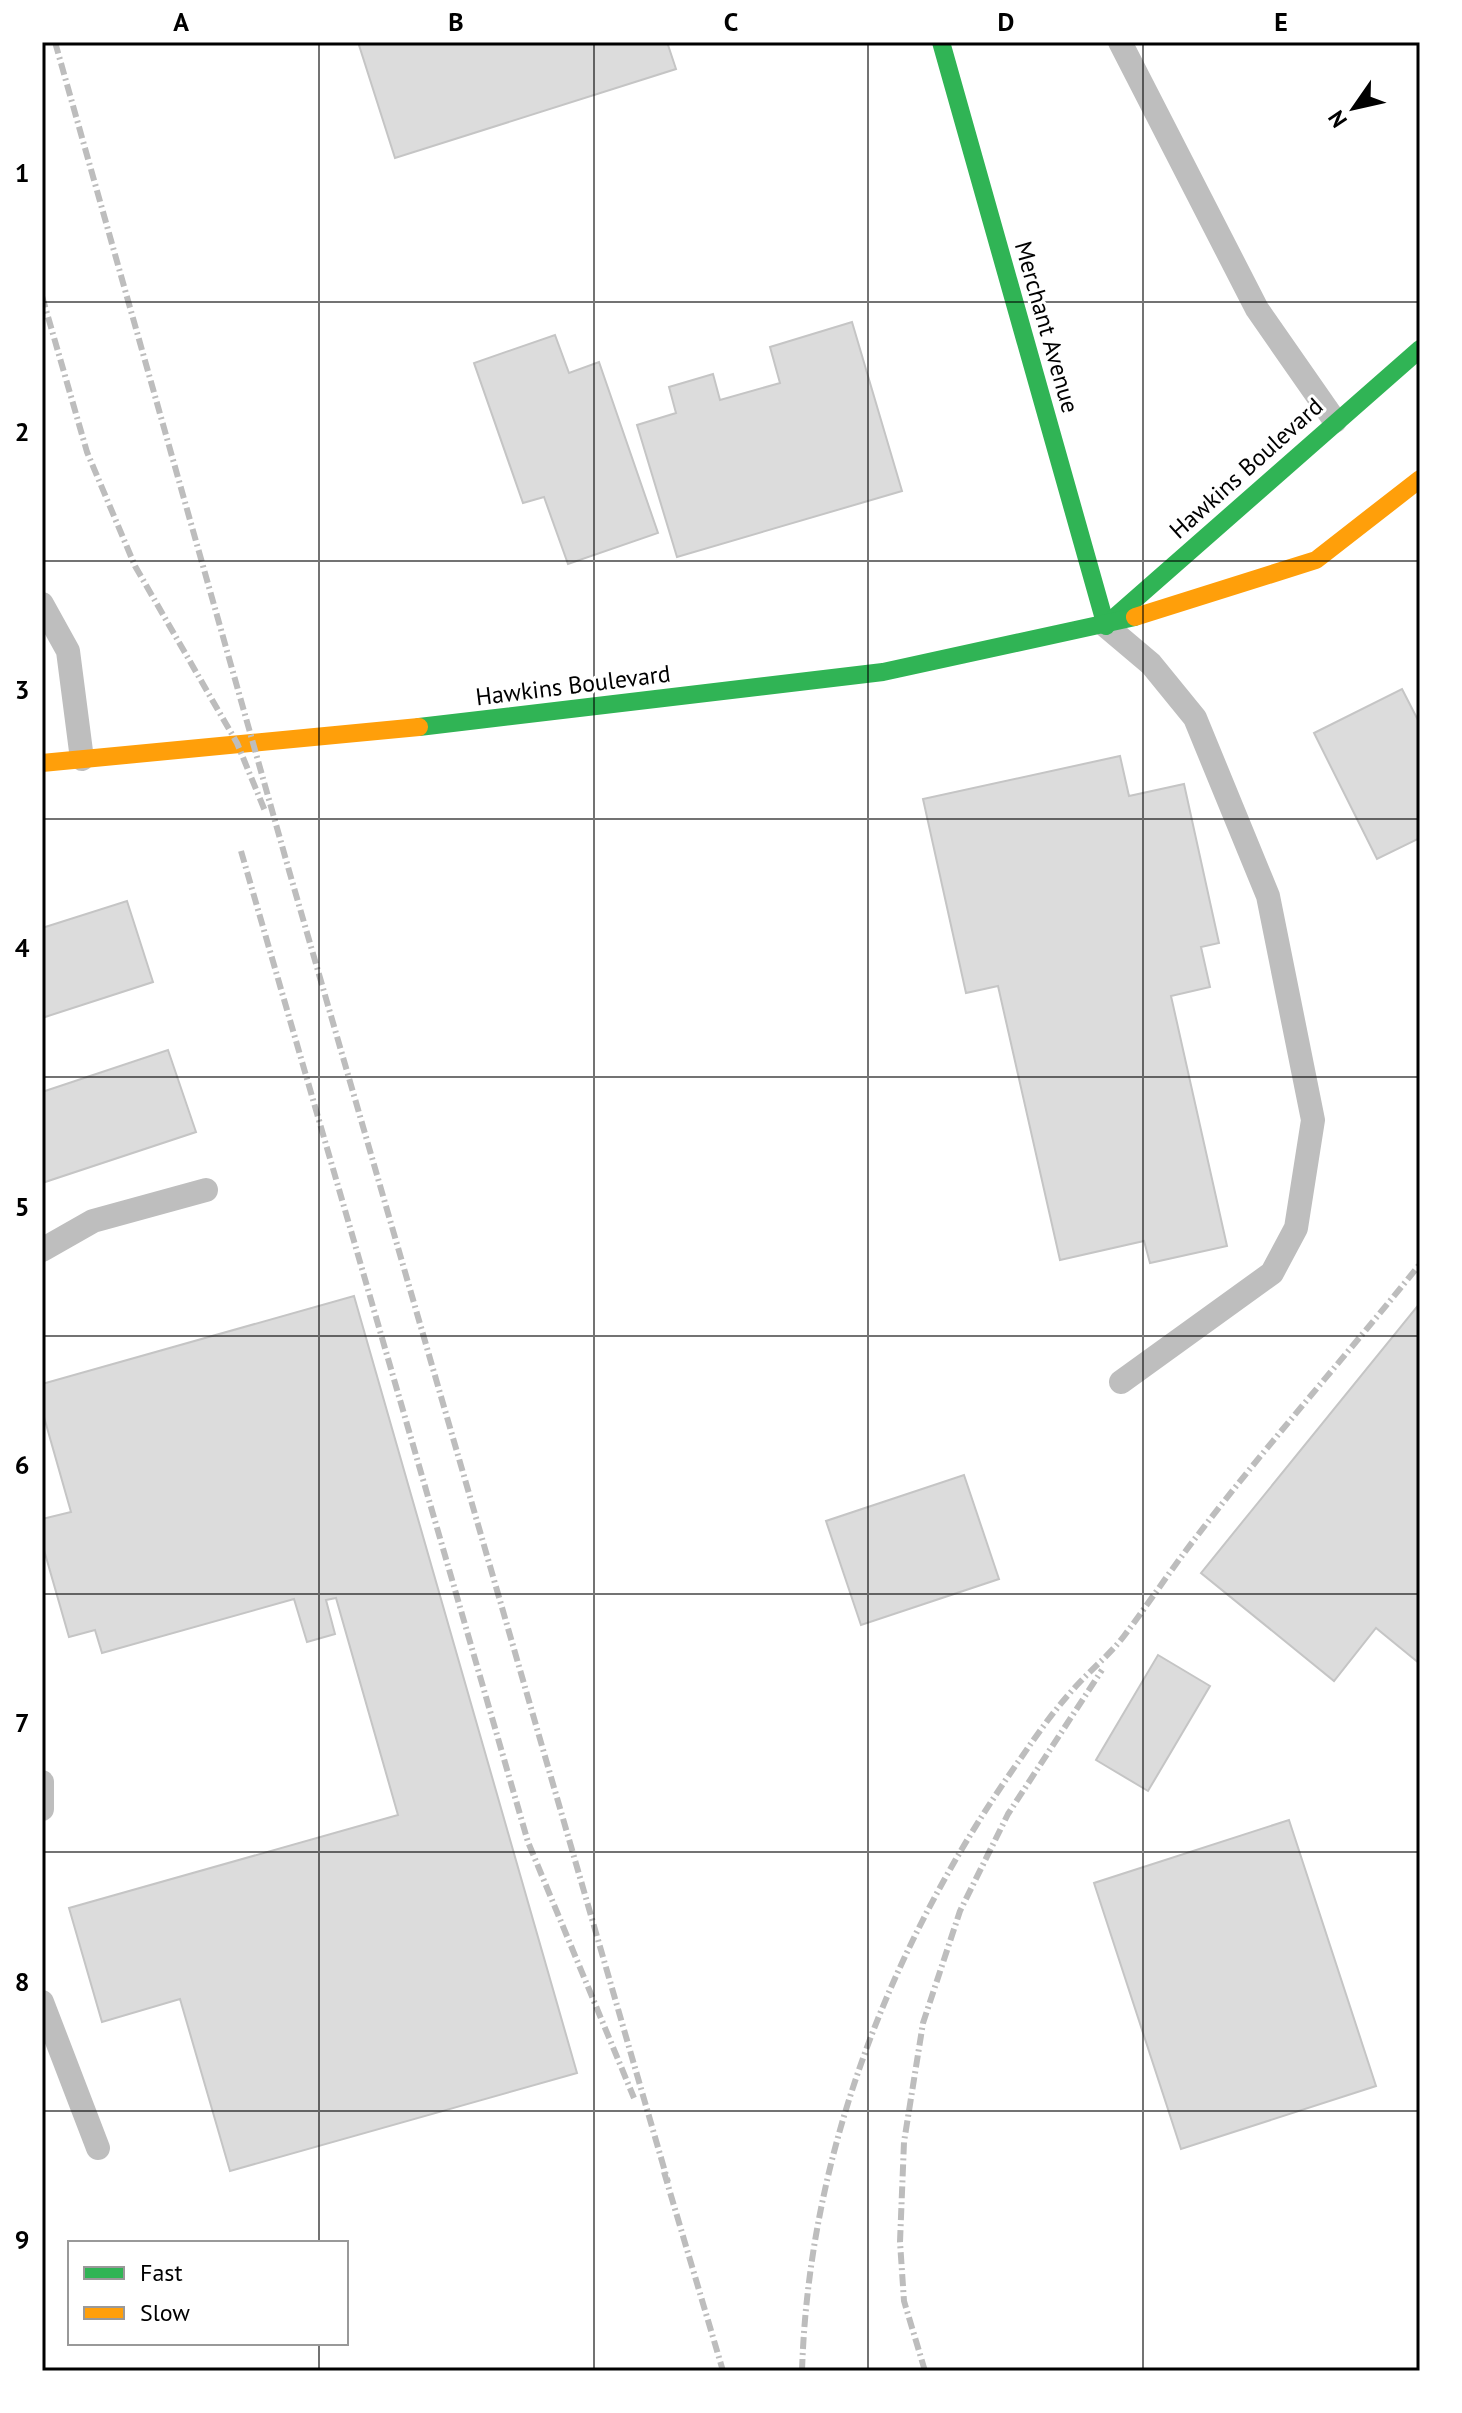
<svg xmlns="http://www.w3.org/2000/svg" width="1462" height="2413" viewBox="0 0 1462 2413" font-family="'PT Sans',sans-serif">
<style>
.building{fill:#dcdcdc;stroke:#c5c5c5;stroke-width:2}
.lines{fill:none;stroke-linecap:round;stroke-linejoin:round}
.lane{stroke:#bebebe;stroke-width:24}
.fast{stroke:#30b455;stroke-width:18}
.slow{stroke:#ff9f0a;stroke-width:18}
.rail{stroke:#bdbdbd;stroke-width:6;stroke-dasharray:12 4 2 4;stroke-linecap:butt}
.grid{fill:none;stroke:#000;stroke-width:2;stroke-opacity:0.55}
.labels{text-anchor:middle;dominant-baseline:central;stroke-width:6;stroke-linejoin:round;paint-order:stroke}
.street-label{font-size:24px;fill:#000;stroke:#fff}
.neatline{fill:none;stroke:#000;stroke-width:3}
.grid-label{font-size:26px;text-anchor:middle;font-weight:bold;fill:#000}
</style>
<rect width="100%" height="100%" fill="#fff"/>
<g class="building">
<path d="M 358,42 L 667,42 L 676,69 L 395,158 Z"/>
<path d="M 852,322 L 902,491 L 677,557 L 637,425 L 676,413 L 669,387 L 713,374 L 720,400 L 780,383 L 770,347 Z"/>
<path d="M 555,335 L 569,373 L 599,362 L 658,533 L 568,564 L 544,497 L 523,503 L 474,363 Z"/>
<path d="M 1402,689 L 1420,724 L 1420,838 L 1377,859 L 1314,733 Z"/>
<path d="M 1120,756 L 1129,796 L 1184,784 L 1219,943 L 1201,947 L 1210,987 L 1171,996 L 1227,1246 L 1150,1263 L 1144,1241 L 1060,1260 L 998,986 L 966,993 L 923,799 Z"/>
<path d="M 127,901 L 153,982 L 42,1018 L 42,928 Z"/>
<path d="M 168,1050 L 196,1132 L 42,1183 L 42,1092 Z"/>
<path d="M 354,1296 L 577,2073 L 230,2171 L 180,1999 L 102,2022 L 69,1908 L 398,1815 L 336,1598 L 326,1600 L 335,1634 L 307,1642 L 294,1599 L 102,1653 L 95,1630 L 69,1637 L 42,1543 L 42,1519 L 71,1512 L 42,1410 L 42,1384 Z"/>
<path d="M 1420,1303 L 1420,1664 L 1376,1628 L 1334,1681 L 1201,1573 Z"/>
<path d="M 964,1475 L 999,1579 L 861,1625 L 826,1521 Z"/>
<path d="M 1158,1655 L 1210,1686 L 1148,1791 L 1096,1760 Z"/>
<path d="M 1289,1820 L 1376,2086 L 1181,2149 L 1094,1883 Z"/>
</g>
<g class="lines">
<g class="lane">
<path d="M 1120,42 L 1257,309 L 1335,421"/>
<path d="M 42,604 L 68,651 L 82,759"/>
<path d="M 1106,626 L 1151,664 L 1195,718 L 1268,896 L 1313,1120 L 1296,1228 L 1272,1273 L 1121,1382"/>
<path d="M 42,1250 L 93,1221 L 206,1190"/>
<path d="M 42,1782 L 42,1809"/>
<path d="M 42,2002 L 98,2148"/>
</g>
<g class="fast">
<path d="M 941,42 L 1106,626"/>
<path d="M 1116,616 L 1420,349"/>
<path d="M 419,727 L 883,672 L 1135,617"/>
</g>
<g class="slow">
<path d="M 1135,617 L 1316,560 L 1420,479"/>
<path d="M 42,763 L 419,727"/>
</g>
<g class="rail">
<path d="M 55,42 L 290,874 L 668,2182"/>
<path d="M 42,296 L 87,452 L 135,566 L 237,743 L 265,811"/>
<path d="M 241,851 L 528,1842 L 634,2098"/>
<path d="M 664,2172 L 723,2371"/>
<path d="M 802,2371 C 809,2148 895,1935 1023,1755 C 1040,1730 1059,1704 1079,1683 C 1094,1667 1111,1653 1124,1636 C 1149,1603 1172,1568 1197,1536 C 1268,1443 1347,1355 1420,1264"/>
<path d="M 925,2371 L 904,2301 L 900,2242 L 904,2142 L 923,2023 L 960,1911 L 1008,1814 L 1102,1670"/>
</g>
</g>
<path class="grid" d="M 319,42 L 319,2243M 594,42 L 594,2371M 868,42 L 868,2371M 1143,42 L 1143,2371M 42,302 L 1420,302M 42,561 L 1420,561M 42,819 L 1420,819M 42,1077 L 1420,1077M 42,1336 L 1420,1336M 42,1594 L 1420,1594M 42,1852 L 1420,1852M 42,2111 L 1420,2111M 319,2343 L 319,2371"/>
<g class="labels">
<g class="street-label">
<text transform="translate(1047 327) rotate(74)">Merchant Avenue</text>
<text transform="translate(1246 468) rotate(-42)">Hawkins Boulevard</text>
<text transform="translate(573 685) rotate(-7)">Hawkins Boulevard</text>
</g>
</g>
<rect width="1462" height="2413" fill="none" stroke="#ffffff" stroke-width="88"/>
<rect x="68" y="2241" width="280" height="104" fill="#ffffff" stroke="#999999" stroke-width="2"/>
<rect x="84" y="2267" width="40" height="12" fill="#30b455" stroke="#999999" stroke-width="2"/>
<text x="140" y="2281" font-size="24" fill="#000000">Fast</text>
<rect x="84" y="2307" width="40" height="12" fill="#ff9f0a" stroke="#999999" stroke-width="2"/>
<text x="140" y="2321" font-size="24" fill="#000000">Slow</text>
<g transform="translate(1354 108) rotate(236)" stroke="#ffffff" stroke-width="6" paint-order="stroke">
<path d="M0-6L14 30L0 20L-14 30Z" fill="#000000"/>
<text y="-12" font-size="22" font-weight="bold" text-anchor="middle" fill="#000000">N</text>
</g>
<rect x="44" y="44" width="1374" height="2325" class="neatline"/>
<g class="grid-label">
<text x="181" y="31">A</text>
<text x="456" y="31">B</text>
<text x="731" y="31">C</text>
<text x="1006" y="31">D</text>
<text x="1281" y="31">E</text>
<text x="22" y="182">1</text>
<text x="22" y="441">2</text>
<text x="22" y="699">3</text>
<text x="22" y="957">4</text>
<text x="22" y="1216">5</text>
<text x="22" y="1474">6</text>
<text x="22" y="1732">7</text>
<text x="22" y="1991">8</text>
<text x="22" y="2249">9</text>
</g>
</svg>
